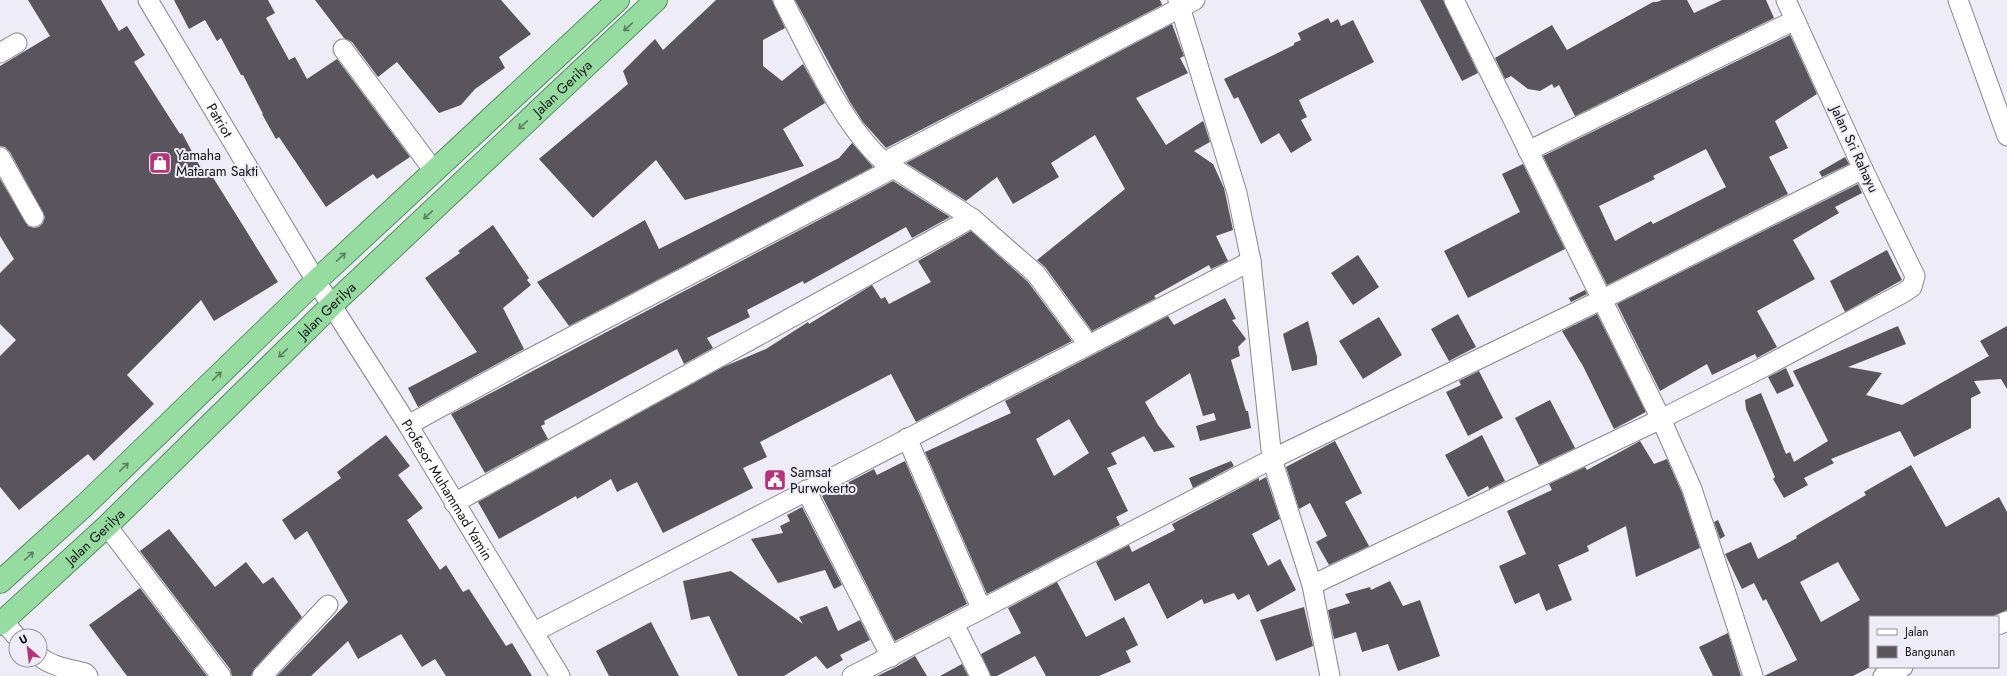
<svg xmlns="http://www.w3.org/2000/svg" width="2007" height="676" viewBox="0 0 2007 676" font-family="Jost,sans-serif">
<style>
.building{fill:#5a555d;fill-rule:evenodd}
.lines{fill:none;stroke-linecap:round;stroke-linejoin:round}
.minor-casing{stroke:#87868f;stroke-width:21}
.trunk-casing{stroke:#579060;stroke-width:24}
.minor{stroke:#fff;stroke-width:19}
.trunk{stroke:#96dca0;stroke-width:22}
.oneway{stroke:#5b8161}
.labels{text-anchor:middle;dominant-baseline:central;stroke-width:4;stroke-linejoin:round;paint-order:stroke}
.street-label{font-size:14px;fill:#121215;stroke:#edecf7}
.poi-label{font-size:14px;fill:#121215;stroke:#edecf7;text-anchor:start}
</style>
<rect width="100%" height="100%" fill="#edecf7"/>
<g class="building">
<path d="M 28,0 L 101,0 L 119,31 L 127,26 L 145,55 L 134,62 L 180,134 L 182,133 L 204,174 L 209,171 L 278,282 L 214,321 L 201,300 L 127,375 L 154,404 L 94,461 L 88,454 L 19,510 L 0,487 L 0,356 L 16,340 L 0,324 L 0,273 L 14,259 L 0,236 L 0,179 L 28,226 L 34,228 L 39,227 L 43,223 L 45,217 L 10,152 L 5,147 L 0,146 L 0,66 L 50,36 Z"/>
<path d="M 174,0 L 268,0 L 275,13 L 266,18 L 289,60 L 295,57 L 307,79 L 337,59 L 410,157 L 377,179 L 373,174 L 326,207 L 279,137 L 276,139 L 262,114 L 263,114 L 243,75 L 241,75 L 221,38 L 217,41 L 205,20 L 189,29 Z"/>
<path d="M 315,0 L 501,0 L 531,34 L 499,57 L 505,68 L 475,89 L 461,105 L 439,113 L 397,62 L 378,77 L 352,42 L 344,38 Z"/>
<path d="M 716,0 L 772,0 L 785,28 L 763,40 L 763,66 L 782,81 L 803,64 L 825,103 L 783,129 L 804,166 L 685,200 L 656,160 L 593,218 L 539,159 L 628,84 L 623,71 L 655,39 L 663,50 Z"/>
<path d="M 795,0 L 1160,0 L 1162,5 L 886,148 L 863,122 L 850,102 Z"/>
<path d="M 1420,0 L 1443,0 L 1478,73 L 1462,81 Z"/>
<path d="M 1662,0 L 1687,0 L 1694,13 L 1722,0 L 1766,0 L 1774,18 L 1575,116 L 1559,85 L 1554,88 L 1552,84 L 1540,91 L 1528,89 L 1511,76 L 1505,79 L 1495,58 L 1552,25 L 1567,50 L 1653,2 L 1657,2 Z"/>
<path d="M 1328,18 L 1331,23 L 1338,19 L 1341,26 L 1353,20 L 1374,62 L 1299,100 L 1307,117 L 1301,120 L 1312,140 L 1291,153 L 1279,133 L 1261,144 L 1238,97 L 1234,99 L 1224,79 L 1294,45 L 1294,43 L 1301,40 L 1298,33 Z"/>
<path d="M 1172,24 L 1184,56 L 1180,58 L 1188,73 L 1136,98 L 1166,145 L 1203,121 L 1204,123 L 1210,142 L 1194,151 L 1213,164 L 1224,188 L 1233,230 L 1216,236 L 1228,261 L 1211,269 L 1209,265 L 1154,296 L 1156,298 L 1092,331 L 1045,267 L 1037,260 L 1125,189 L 1095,135 L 1051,163 L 1059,177 L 1013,204 L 997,177 L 966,201 L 906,163 Z"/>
<path d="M 1790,35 L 1817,94 L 1775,121 L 1788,148 L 1769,157 L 1788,194 L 1607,285 L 1543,156 ZM 1706,149 L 1726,187 L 1653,224 L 1651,221 L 1615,241 L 1599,206 L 1655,179 L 1653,176 Z"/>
<path d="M 852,143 L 873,167 L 569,326 L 537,282 L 645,220 L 659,249 L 839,158 Z"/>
<path d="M 1845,157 L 1849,164 L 1822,177 L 1819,172 Z"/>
<path d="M 1523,164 L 1565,249 L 1468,298 L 1444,251 L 1520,212 L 1502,174 Z"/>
<path d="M 893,181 L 950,217 L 912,238 L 906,227 L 804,284 L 803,281 L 747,310 L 750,317 L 707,338 L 713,348 L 684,364 L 677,349 L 544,421 L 545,424 L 541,426 L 548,439 L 485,473 L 451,414 Z"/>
<path d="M 1858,184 L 1862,193 L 1835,207 L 1839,213 L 1793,240 L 1815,279 L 1757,311 L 1777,347 L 1757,358 L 1755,354 L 1712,375 L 1707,364 L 1660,391 L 1617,304 Z"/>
<path d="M 493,225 L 529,278 L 527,280 L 531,285 L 503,308 L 524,349 L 418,407 L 408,388 L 477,352 L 425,278 L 460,253 L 458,251 Z"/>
<path d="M 971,231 L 1028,282 L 1072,341 L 916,422 L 891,374 L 760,442 L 767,457 L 743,468 L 753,488 L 663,533 L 637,482 L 617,492 L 611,479 L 577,499 L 576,496 L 499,539 L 478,502 L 723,367 L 766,349 L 808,322 L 809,324 L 872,285 L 881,299 L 885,297 L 889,304 L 931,282 L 918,261 Z"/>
<path d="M 1887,250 L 1902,280 L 1845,312 L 1830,281 Z"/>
<path d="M 1358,255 L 1379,287 L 1353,305 L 1331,273 Z"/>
<path d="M 1585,290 L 1587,294 L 1571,302 L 1569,298 Z"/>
<path d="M 1225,298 L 1236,319 L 1232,320 L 1246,339 L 1238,347 L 1240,356 L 1231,360 L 1246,411 L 1248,411 L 1251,428 L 1200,441 L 1196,426 L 1216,420 L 1214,413 L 1203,416 L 1190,373 L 1145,402 L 1158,425 L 1175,447 L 1154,452 L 1144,436 L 1111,453 L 1117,464 L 1107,468 L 1128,511 L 1116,517 L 1120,525 L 987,594 L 925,452 L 1011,413 L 1005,401 L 1168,316 L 1174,325 ZM 1069,419 L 1089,453 L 1054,476 L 1036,439 Z"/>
<path d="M 1458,314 L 1476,347 L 1449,361 L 1431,329 Z"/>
<path d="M 1597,314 L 1646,412 L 1614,429 L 1583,366 L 1562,331 Z"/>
<path d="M 1379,317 L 1402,355 L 1363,379 L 1339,341 Z"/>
<path d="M 1308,321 L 1317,357 L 1317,365 L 1292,371 L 1283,334 Z"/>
<path d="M 1898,326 L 1906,344 L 1848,367 L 1882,373 L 1866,395 L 1902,405 L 1989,356 L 1980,341 L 2007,326 L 2007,389 L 2001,379 L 1974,381 L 1981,393 L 1971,398 L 1971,428 L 1914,457 L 1900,431 L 1831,459 L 1834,463 L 1804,478 L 1808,485 L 1784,498 L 1773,479 L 1775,477 L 1746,409 L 1745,400 L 1761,393 L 1786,454 L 1790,452 L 1794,462 L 1828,441 L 1793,371 Z"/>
<path d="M 1786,368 L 1794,386 L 1777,394 L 1768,377 Z"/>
<path d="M 1479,371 L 1503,418 L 1468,436 L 1446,392 L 1461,385 L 1459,381 Z"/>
<path d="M 1550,400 L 1575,448 L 1539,465 L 1515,418 Z"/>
<path d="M 386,435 L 410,466 L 398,475 L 423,508 L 407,520 L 440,570 L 446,565 L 463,592 L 469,589 L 506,646 L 512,643 L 532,676 L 446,676 L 435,659 L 422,667 L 401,634 L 358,659 L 348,641 L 311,676 L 277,676 L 348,602 L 307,531 L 295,540 L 282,520 L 341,478 L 337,472 Z"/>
<path d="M 1482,435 L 1505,481 L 1489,489 L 1488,486 L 1468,497 L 1445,455 Z"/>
<path d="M 1335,441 L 1362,493 L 1345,502 L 1369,546 L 1329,565 L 1316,542 L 1327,536 L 1310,503 L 1299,509 L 1286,467 Z"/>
<path d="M 1640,441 L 1654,464 L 1667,459 L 1682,493 L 1700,548 L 1636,577 L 1626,526 L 1587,546 L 1589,551 L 1558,565 L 1572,600 L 1546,611 L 1539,593 L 1515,604 L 1499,566 L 1526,554 L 1507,511 L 1552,490 L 1549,484 L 1585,467 L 1587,470 Z"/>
<path d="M 905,461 L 967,604 L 895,641 L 822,496 L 874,469 L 877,475 Z"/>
<path d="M 1231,461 L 1234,466 L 1193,488 L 1189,478 Z"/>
<path d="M 1911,465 L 1946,527 L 1999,497 L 2007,512 L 2007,610 L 1991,617 L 1870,617 L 1870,667 L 1853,676 L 1764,676 L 1797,660 L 1766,599 L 1763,601 L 1754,583 L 1742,589 L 1725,554 L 1751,542 L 1758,559 L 1797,538 L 1796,536 L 1866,495 L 1864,492 ZM 1838,562 L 1860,600 L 1821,622 L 1800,582 Z"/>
<path d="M 1266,477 L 1280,519 L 1252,534 L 1268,566 L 1280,559 L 1296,590 L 1257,612 L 1249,594 L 1238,600 L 1234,593 L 1204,604 L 1202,599 L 1167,619 L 1149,583 L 1115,601 L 1096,562 L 1129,545 L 1132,552 L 1175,530 L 1172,524 L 1259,478 L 1259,481 Z"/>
<path d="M 802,507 L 842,585 L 834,589 L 825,570 L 778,583 L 751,539 L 783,533 L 780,526 L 790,521 L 787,515 Z"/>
<path d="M 1718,520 L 1725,536 L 1720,539 L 1714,522 Z"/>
<path d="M 169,529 L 215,587 L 246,562 L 263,584 L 273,577 L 302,617 L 254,669 L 251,676 L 232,676 L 230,669 L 140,551 Z"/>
<path d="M 731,571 L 803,624 L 799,617 L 827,606 L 838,631 L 860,620 L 870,640 L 840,655 L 843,660 L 827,669 L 816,656 L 784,676 L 738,676 L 709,616 L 691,620 L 683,581 Z"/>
<path d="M 1390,581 L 1403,606 L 1420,600 L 1440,656 L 1398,671 L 1388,644 L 1362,652 L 1356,632 L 1334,639 L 1328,610 L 1350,603 L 1345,594 L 1370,587 L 1371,590 Z"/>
<path d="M 1057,582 L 1086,637 L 1124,617 L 1138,645 L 1126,651 L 1131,662 L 1099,676 L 1046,676 L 1035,656 L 997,676 L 991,676 L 981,654 L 1021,633 L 1008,608 Z"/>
<path d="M 140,588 L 207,676 L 127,676 L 89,625 Z"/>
<path d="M 1304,607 L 1313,646 L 1276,661 L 1260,620 Z"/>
<path d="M 651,622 L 679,676 L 609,676 L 596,651 Z"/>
<path d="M 1728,633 L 1741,676 L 1713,676 L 1699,647 Z"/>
<path d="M 915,656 L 927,676 L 877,676 L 896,667 Z"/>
<path d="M 962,664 L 968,676 L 940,676 Z"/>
</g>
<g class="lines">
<g class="minor-casing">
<g id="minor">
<path id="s1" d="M 148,0 L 316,281 L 408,425 L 560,676"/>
<path d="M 783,0 C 809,50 842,125 884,162"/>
<path d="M 1178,0 L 1237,193 L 1251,261 L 1272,459 L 1312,585 L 1330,676"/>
<path d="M 1454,0 L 1661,419 L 1692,489 L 1753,676"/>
<path d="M 1958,0 L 2007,136"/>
<path d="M 343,49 L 434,171"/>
<path d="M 0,53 L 17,43"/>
<path d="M 1528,151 L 1795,20"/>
<path d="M 0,157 L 34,217"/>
<path d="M 1088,344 L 1036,274 L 972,218 L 884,162 L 1195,0"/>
<path d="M 408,425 L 529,359 L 894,168"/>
<path d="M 907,438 L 981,608"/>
<path d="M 806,490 L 891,657"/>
<path d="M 454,503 L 972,218"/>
<path d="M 107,526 L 221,676"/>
<path d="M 1312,585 L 1661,419 L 1762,368 L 1903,293 L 1912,287 L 1915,276 L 1863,169 L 1786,0"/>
<path d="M 3,621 L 16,636"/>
<path d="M 954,624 L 980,676"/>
<path d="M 1998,625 L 2007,621"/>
<path d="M 534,632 L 1251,261"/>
<path d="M 40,657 C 53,667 70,669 85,673 L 88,676"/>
<path d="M 262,676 L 328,605"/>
<path d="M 852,676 L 1272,459 L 1603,299 L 1863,169"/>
<path d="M 1883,676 L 1903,667"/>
</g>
</g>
<g class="trunk-casing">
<g id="trunk">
<path d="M 0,582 L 85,505 L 316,281 L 618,0"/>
<path id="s2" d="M 0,624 L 107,526 L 333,304 L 656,0"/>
</g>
</g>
<use href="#minor" class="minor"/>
<use href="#trunk" class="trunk"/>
</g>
<defs><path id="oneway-shaft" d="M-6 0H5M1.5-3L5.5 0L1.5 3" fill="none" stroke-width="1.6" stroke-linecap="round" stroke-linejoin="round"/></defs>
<g class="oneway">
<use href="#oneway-shaft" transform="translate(628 27) rotate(137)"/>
<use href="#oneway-shaft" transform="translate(523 125) rotate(137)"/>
<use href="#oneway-shaft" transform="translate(428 215) rotate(137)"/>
<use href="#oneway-shaft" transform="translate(341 257) rotate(-43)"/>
<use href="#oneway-shaft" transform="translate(283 353) rotate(136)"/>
<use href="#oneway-shaft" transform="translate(217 376) rotate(-44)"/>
<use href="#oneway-shaft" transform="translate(124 467) rotate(-44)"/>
<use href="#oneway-shaft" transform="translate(29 556) rotate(-42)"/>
</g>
<defs>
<g id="shop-square" transform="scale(1.15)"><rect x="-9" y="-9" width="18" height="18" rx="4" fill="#b6337c" stroke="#edecf7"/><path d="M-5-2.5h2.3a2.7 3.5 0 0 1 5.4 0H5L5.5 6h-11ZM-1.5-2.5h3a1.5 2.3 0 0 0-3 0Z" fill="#fff"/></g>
<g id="civic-square" transform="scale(1.15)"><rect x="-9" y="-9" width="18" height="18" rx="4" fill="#b6337c" stroke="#edecf7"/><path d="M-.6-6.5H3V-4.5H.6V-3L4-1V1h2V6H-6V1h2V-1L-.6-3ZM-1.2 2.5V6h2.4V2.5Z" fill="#fff"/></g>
</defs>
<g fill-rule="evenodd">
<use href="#shop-square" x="160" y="163"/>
<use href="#civic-square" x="775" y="480"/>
</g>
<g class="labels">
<g class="street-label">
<text stroke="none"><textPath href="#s2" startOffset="777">Jalan Gerilya</textPath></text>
<text stroke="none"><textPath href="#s1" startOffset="140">Patriot</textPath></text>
<text transform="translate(1855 149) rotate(65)">Jalan Sri Rahayu</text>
<text stroke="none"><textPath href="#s2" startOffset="453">Jalan Gerilya</textPath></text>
<text stroke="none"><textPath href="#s1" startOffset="574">Profesor Muhammad Yamin</textPath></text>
<text stroke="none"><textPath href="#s2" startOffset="129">Jalan Gerilya</textPath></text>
</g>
<g class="poi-label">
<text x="176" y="155">Yamaha<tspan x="176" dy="16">Mataram Sakti</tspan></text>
<text x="790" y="472">Samsat<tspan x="790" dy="16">Purwokerto</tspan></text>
</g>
</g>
<rect x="1869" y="616" width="130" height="52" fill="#edecf7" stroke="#95959d"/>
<rect x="1877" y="629" width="20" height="6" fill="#ffffff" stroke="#95959d"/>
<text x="1905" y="636" font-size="12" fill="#121215">Jalan</text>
<rect x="1877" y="646" width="20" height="12" fill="#5a555d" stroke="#95959d"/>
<text x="1905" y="656" font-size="12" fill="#121215">Bangunan</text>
<g transform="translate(28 648) rotate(332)"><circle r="19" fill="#edecf7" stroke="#95959d"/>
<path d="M0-3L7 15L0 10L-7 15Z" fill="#b6337c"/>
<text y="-6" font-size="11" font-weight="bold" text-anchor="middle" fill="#121215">U</text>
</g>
</svg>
